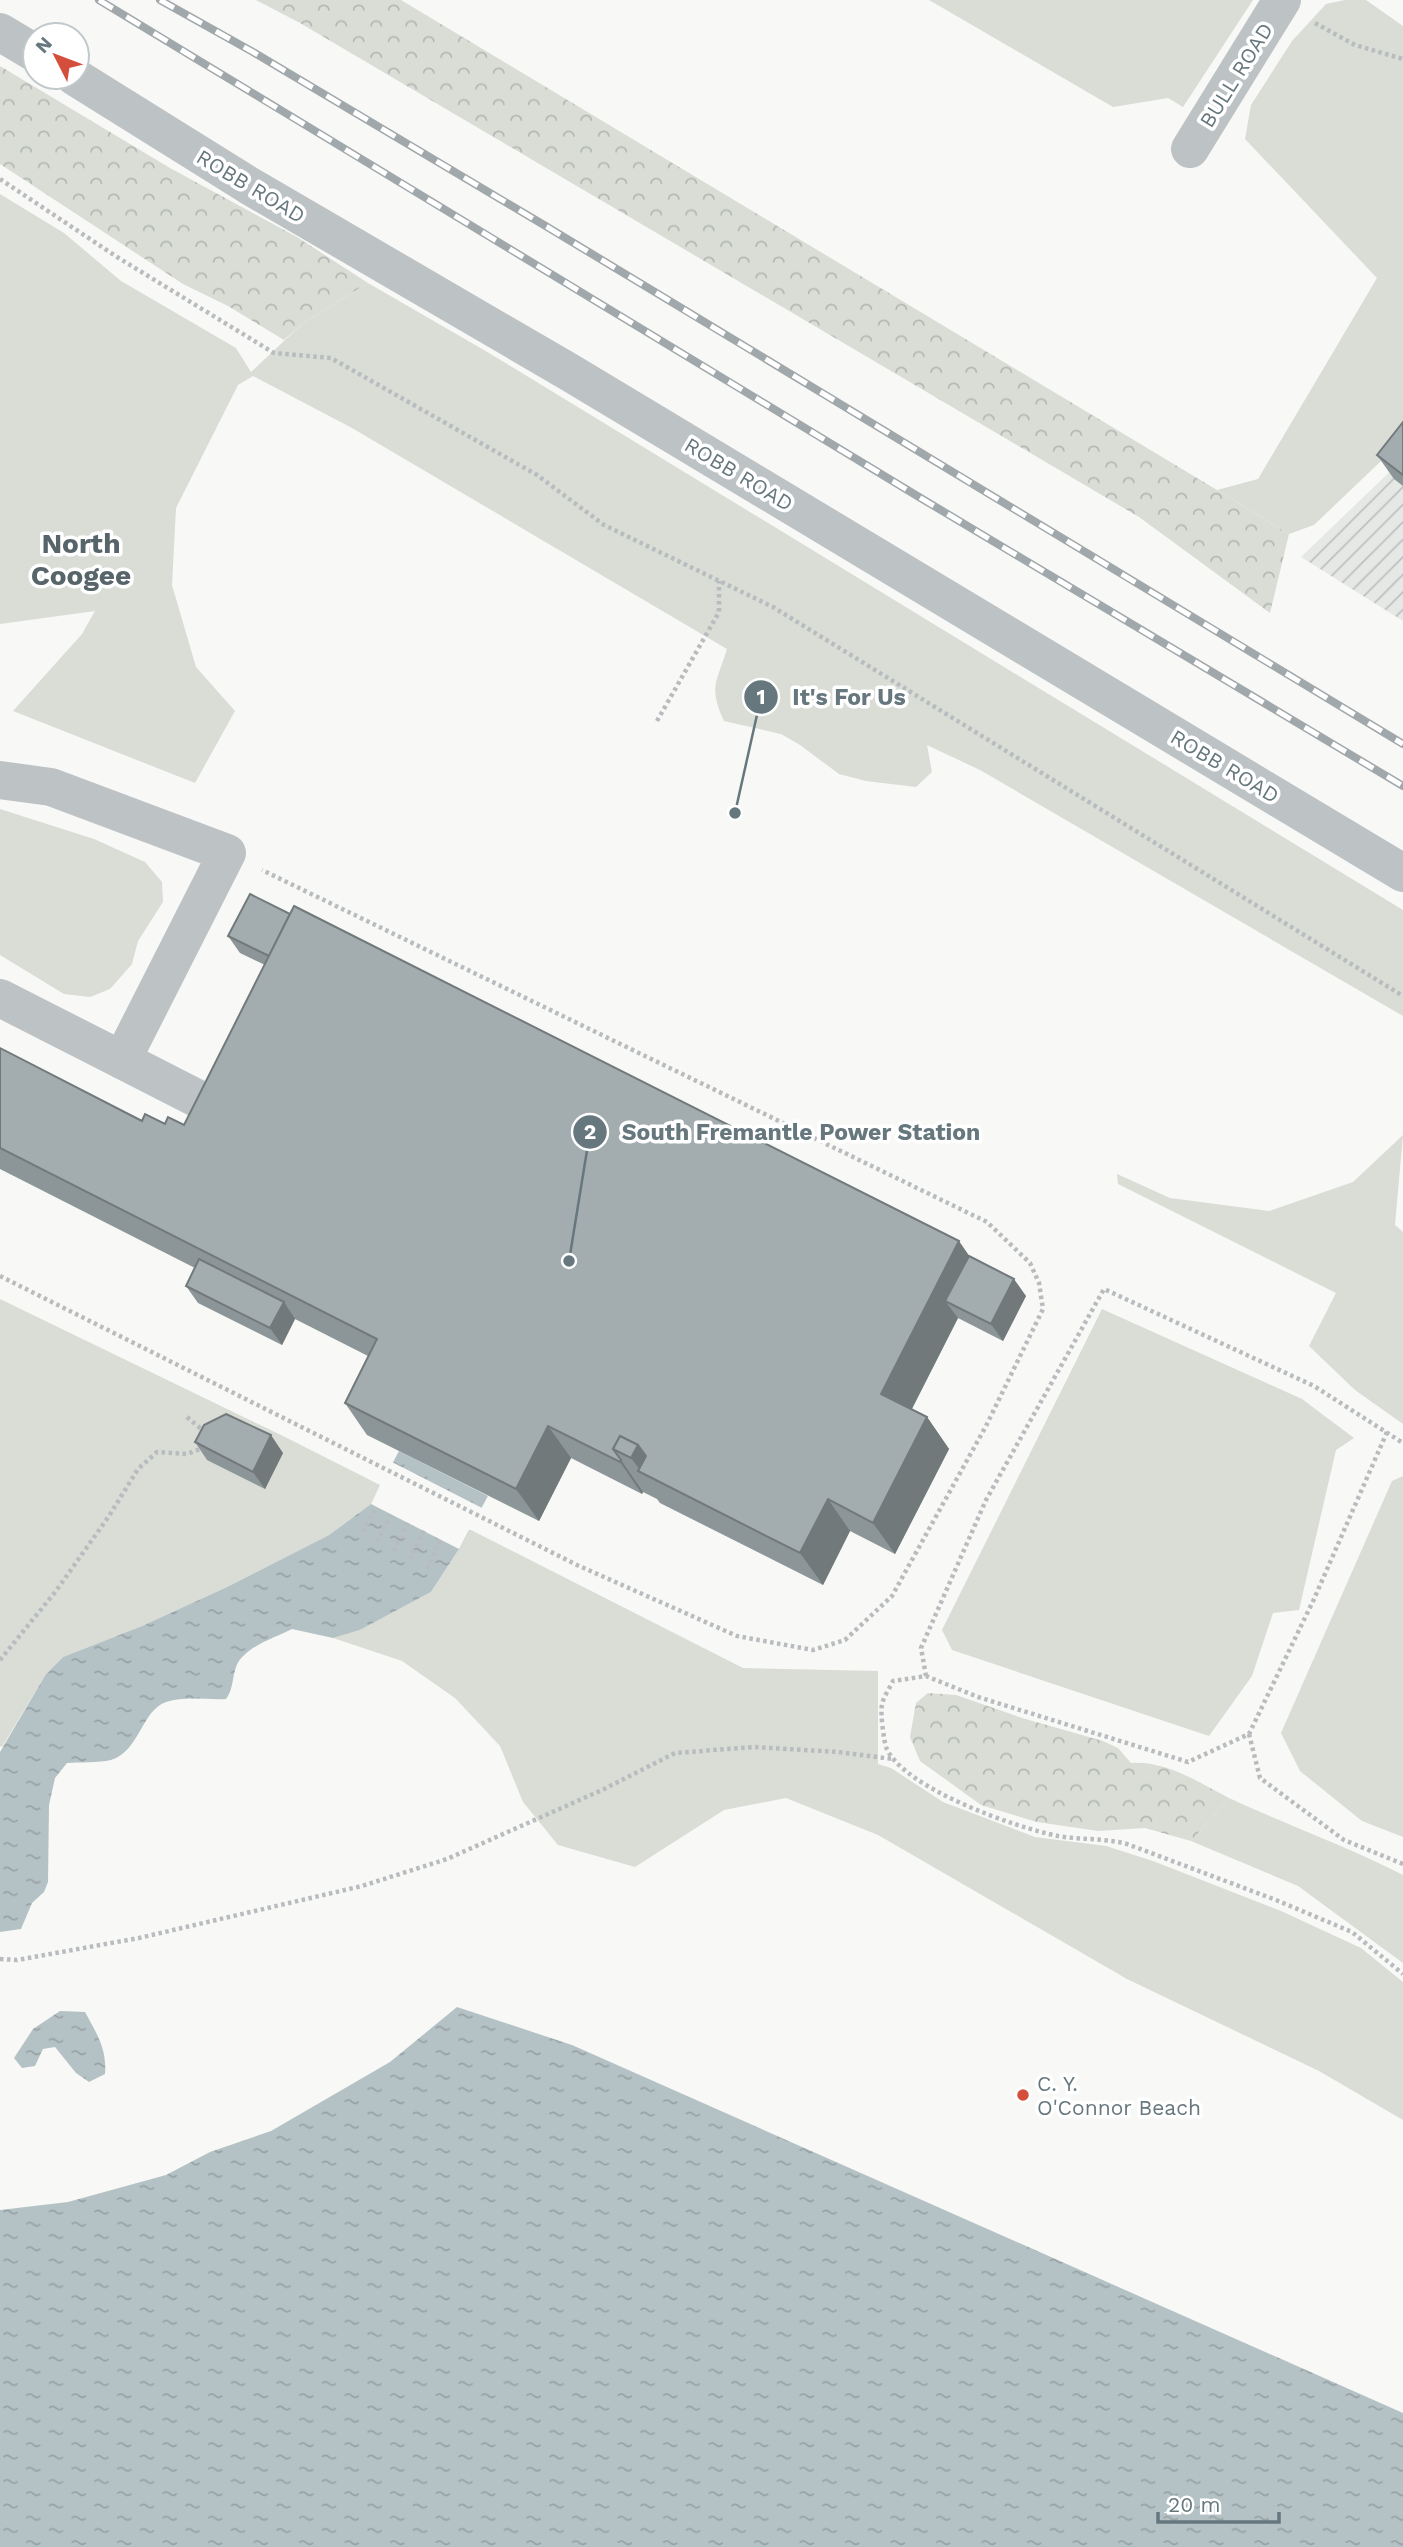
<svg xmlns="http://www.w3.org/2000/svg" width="1403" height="2547" viewBox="0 0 1403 2547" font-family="'Work Sans',sans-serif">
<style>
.industrial{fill:url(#industrial-furrows)}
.grass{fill:#d9ddd6}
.forest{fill:url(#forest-crowns)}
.water{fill:url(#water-ripples)}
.pier{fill:#f8f8f6}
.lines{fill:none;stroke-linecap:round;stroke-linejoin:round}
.path{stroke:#b8bcbe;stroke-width:4.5;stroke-dasharray:3.5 3.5;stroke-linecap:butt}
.minor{stroke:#bdc3c5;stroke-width:38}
.rail-casing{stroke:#a0a8ab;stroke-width:8}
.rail{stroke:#fff;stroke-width:5;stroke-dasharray:16;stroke-linecap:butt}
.wall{fill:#8c9597}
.shaded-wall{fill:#72797b}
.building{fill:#a3adb0;stroke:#72797b;stroke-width:2}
.poi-dot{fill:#d44e3b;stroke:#fff;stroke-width:2.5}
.labels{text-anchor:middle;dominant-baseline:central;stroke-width:7;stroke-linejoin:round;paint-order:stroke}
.street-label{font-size:21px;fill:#66777e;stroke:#fff}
.poi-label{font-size:21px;fill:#66777e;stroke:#fff;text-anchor:start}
.district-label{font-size:28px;font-weight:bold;fill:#57646a;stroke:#fff}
.leader{fill:none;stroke:#66777e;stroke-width:2.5}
.callout-dot{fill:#66777e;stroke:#fff;stroke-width:2.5}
.mark-label{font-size:21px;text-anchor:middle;font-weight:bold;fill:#fff}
.callout-label{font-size:23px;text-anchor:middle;font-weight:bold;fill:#66777e;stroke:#fff;stroke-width:7;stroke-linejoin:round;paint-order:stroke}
</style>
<defs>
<pattern id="industrial-furrows" width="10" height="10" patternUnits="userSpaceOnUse" patternTransform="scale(1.75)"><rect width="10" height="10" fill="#e6e8e6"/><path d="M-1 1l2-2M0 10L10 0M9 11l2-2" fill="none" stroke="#bec1c0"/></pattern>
<pattern id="forest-crowns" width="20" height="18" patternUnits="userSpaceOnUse" patternTransform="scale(1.75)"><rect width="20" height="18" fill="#d9ddd6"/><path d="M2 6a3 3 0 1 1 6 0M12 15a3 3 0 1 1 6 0" fill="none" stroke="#b4b8b3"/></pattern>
<pattern id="water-ripples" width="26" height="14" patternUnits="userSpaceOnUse" patternTransform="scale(1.75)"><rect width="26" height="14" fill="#b5c2c5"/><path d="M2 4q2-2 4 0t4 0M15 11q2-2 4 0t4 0" fill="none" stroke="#97a2a5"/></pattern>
</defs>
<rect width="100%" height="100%" fill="#f8f8f6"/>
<path class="industrial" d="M 1403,459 L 1403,621 L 1301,557 Z"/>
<g class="grass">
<path d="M 929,0 L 1253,0 L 1183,107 L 1168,98 L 1113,107 Z"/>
<path d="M 1345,0 L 1366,0 L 1403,26 L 1403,440 L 1314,525 L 1289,534 L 1217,490 L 1258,479 L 1377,278 L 1245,139 L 1251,105 L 1292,41 L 1326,4 Z"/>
<path d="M 0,194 L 64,233 L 121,281 L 236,348 L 251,372 L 302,324 L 368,283 L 489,353 L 1403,910 L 1403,1016 L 980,770 L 927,745 L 932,772 L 916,787 L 866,781 L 839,774 L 800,745 L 781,734 L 724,721 C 708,686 717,682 727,649 L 352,428 L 253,376 L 238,385 L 176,508 L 172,585 L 196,667 L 235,711 L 195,783 L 13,711 L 82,634 L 95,611 L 0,624 Z"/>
<path d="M 0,809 L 94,839 L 145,862 L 162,882 L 163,902 L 138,941 L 132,964 L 110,989 L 90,997 L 64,994 L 0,955 Z"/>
<path d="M 1403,1135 L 1395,1225 L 1403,1232 L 1403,1424 L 1355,1390 L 1309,1346 L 1336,1293 L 1118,1184 L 1117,1174 L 1170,1198 L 1269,1211 L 1353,1182 Z"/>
<path d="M 0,1299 L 285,1437 L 380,1485 L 371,1504 L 329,1535 L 227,1587 L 142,1626 L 63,1657 L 46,1674 L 2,1747 L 0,1746 Z"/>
<path d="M 1102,1309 L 1302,1399 L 1354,1438 L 1336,1450 L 1299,1610 L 1273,1613 L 1252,1676 L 1209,1736 L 952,1650 L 942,1630 Z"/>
<path d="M 1403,1476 L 1403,1837 L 1362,1821 L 1300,1771 L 1281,1733 L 1392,1481 Z"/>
<path d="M 469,1529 L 743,1668 L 878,1671 L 878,1764 L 891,1768 L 943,1802 L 1035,1837 L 1106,1846 L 1153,1861 L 1281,1911 L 1361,1948 L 1403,1982 L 1403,2120 L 1319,2071 L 1127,1979 L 878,1835 L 786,1798 L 724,1810 L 635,1867 L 558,1845 L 523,1802 L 500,1746 L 455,1698 L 402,1661 L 333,1638 L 360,1630 L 431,1592 L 459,1549 Z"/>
<path d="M 1229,1798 C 1287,1825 1347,1846 1403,1875 L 1403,1963 L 1298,1886 L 1191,1841 Z"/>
</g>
<g class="forest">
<path d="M 256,0 L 401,0 L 1217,490 L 1289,534 L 1270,613 L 1139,517 L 300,23 Z"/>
<path d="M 0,66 L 170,168 L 297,237 L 368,283 L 302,324 L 284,340 L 228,306 L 183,284 L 0,164 Z"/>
<path d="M 928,1693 L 956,1695 L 1022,1718 L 1103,1741 L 1118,1748 L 1131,1763 C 1167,1761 1198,1782 1229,1798 L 1191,1841 L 1145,1828 L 1098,1831 L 1037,1822 L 981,1805 L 920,1761 L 910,1737 L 916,1703 Z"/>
</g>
<g class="water">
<path d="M 399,1451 L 488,1496 L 459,1549 L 431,1592 L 360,1630 L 333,1638 L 292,1629 C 275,1638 243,1647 236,1667 C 232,1679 233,1690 226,1699 C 206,1700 185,1696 166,1702 C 141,1711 140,1751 111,1760 C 98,1763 80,1762 67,1763 L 55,1778 L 49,1805 L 48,1882 L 44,1892 L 32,1903 L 21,1929 L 0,1932 L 0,1752 L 46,1674 L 63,1657 L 142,1626 L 227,1587 L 329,1535 L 371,1504 Z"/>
<path d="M 457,2007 L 572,2045 L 1403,2413 L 1403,2547 L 0,2547 L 0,2210 L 68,2202 L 166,2175 L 210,2152 L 271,2131 L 390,2062 Z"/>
<path d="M 60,2011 L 85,2012 C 97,2034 107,2049 105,2074 L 89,2082 L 76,2073 L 55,2047 L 43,2049 L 35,2066 L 22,2068 L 14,2058 L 33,2029 Z"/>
</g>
<path class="pier" d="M 392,1462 L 484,1509 L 471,1530 L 469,1530 L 459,1549 L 371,1504 Z"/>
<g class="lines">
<g class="path">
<path d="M 1315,23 L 1355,45 L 1403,59"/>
<path d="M 0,179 L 117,257 L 274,353 L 331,358 L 537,475 L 604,525 L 773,607 L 1403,996"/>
<path d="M 657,721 L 719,612 L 719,581"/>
<path d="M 0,1276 L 577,1565 L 737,1636 L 813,1650 L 845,1640 L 892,1596 L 986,1426 L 1043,1309 L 1039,1283 L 1030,1263 L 987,1222 L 262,870"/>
<path d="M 187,1417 L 205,1432"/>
<path d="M 1387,1432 L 1314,1599 L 1249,1734 L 1188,1762 L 978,1697 L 926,1676 L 893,1681 C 890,1688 883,1697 882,1705 C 880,1712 884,1741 886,1747 C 902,1788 1017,1828 1058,1836 C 1082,1840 1104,1838 1127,1844 L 1276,1900 L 1352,1932 L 1403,1974"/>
<path d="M 363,1532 L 376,1508"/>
<path d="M 377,1542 L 391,1515"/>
<path d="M 394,1551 L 408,1523"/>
<path d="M 410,1559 L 424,1530"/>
<path d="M 427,1569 L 441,1540"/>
<path d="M 0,1660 L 56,1591 L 109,1516 L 138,1469 L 157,1452 L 187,1454 L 205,1447"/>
<path d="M 926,1676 L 921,1648 L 986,1500 L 1104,1289 L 1314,1386 L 1403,1443"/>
<path d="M 1249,1734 L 1260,1778 L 1344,1840 L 1403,1864"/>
<path d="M 0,1959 L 17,1960 L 139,1938 L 362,1886 L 447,1859 L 602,1790 L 675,1753 L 754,1747 L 838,1752 L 893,1759"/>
</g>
<g class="minor">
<path d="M 0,32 L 35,53"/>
<path d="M 75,77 L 248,185 L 569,372 L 1403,873"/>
<path d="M 1190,149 L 1282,0"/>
<path d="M 0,780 L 51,787 L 227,853 L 122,1060 L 0,998"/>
<path d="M 122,1060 L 210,1105"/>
</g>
<g class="rail-casing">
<g id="rail">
<path d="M 99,0 L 919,497 L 1403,786"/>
<path d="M 160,0 L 253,52 L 544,225 L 1403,744"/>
</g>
</g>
<use href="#rail" class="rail"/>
</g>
<g class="wall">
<path d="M 1403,422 L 1403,486 L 1394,479 L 1377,455 Z"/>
<path d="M 228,936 L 969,1256 L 1026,1296 L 1003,1341 L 958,1318 L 912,1409 L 927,1417 L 949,1449 L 895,1554 L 850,1531 L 823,1585 L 660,1503 L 657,1499 L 643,1492 L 642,1494 L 571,1458 L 539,1521 L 367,1435 L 345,1403 L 368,1356 L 295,1319 L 282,1345 L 198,1303 L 186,1286 L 195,1268 L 0,1169 L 0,1048 L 142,1121 L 184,1125 L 265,965 L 240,953 Z"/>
<path d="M 195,1442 L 283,1453 L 265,1489 L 207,1460 Z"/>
</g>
<g class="shaded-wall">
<path d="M 959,1241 L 981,1273 L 945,1301 L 958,1318 L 903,1426 L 881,1394 Z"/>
<path d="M 1014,1279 L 1026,1296 L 1003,1341 L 991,1324 Z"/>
<path d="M 284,1302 L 295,1319 L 282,1345 L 270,1328 Z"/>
<path d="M 927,1417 L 949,1449 L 895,1554 L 873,1523 Z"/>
<path d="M 548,1426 L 571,1458 L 539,1521 L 516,1489 Z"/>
<path d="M 271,1435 L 283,1453 L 265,1489 L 253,1472 Z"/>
<path d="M 638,1445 L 666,1486 L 643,1474 L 631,1458 Z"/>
<path d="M 621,1460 L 643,1492 L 642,1494 L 620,1462 Z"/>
<path d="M 828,1499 L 850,1531 L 823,1585 L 800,1553 Z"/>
</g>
<g class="building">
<path d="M 1403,422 L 1403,475 L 1377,455 Z"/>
<path d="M 250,894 L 290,914 L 269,956 L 228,936 Z"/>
<path d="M 294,906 L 959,1241 L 881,1394 L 927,1417 L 873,1523 L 828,1499 L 800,1553 L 638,1471 L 646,1456 L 638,1445 L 620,1436 L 613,1449 L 621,1460 L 620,1462 L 548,1426 L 516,1489 L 345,1403 L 377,1339 L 0,1148 L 0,1048 L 142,1121 L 145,1114 L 165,1124 L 168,1117 L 184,1125 Z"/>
<path d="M 969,1256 L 1014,1279 L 991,1324 L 945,1301 Z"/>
<path d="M 199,1259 L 284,1302 L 270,1328 L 186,1286 Z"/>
<path d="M 226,1414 L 271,1435 L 253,1472 L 195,1442 L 204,1425 Z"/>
<path d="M 620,1436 L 638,1445 L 631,1458 L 613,1449 Z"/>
</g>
<circle class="poi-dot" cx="1023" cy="2095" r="7"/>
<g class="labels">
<g class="street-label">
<text transform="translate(1236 75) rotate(-58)">BULL ROAD</text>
<text transform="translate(251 186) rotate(31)">ROBB ROAD</text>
<text transform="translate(739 474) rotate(31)">ROBB ROAD</text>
<text transform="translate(1225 766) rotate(31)">ROBB ROAD</text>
</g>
<g class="poi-label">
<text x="1037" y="2083">C. Y.<tspan x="1037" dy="24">O'Connor Beach</tspan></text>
</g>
<g class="district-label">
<text x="81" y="543">North<tspan x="81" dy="32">Coogee</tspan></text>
</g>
</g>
<path class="leader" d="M735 813L761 697M569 1261L590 1132"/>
<g class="callout-dot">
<circle cx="735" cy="813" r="7"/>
<circle cx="569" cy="1261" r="7"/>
<circle cx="761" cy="697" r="18"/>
<circle cx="590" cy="1132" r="18"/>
</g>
<g class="mark-label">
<text x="761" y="704">1</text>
<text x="590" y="1139">2</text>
</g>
<g class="callout-label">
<text x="849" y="705">It's For Us</text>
<text x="801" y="1140">South Fremantle Power Station</text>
</g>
<g transform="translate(56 56) rotate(312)"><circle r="33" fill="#ffffff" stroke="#c2c9cb" stroke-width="2"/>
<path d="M0-5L12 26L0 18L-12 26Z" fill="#d44e3b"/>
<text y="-10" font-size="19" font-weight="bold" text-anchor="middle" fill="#66777e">N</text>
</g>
<path d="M1158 2512v10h121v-10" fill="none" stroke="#66777e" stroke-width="3.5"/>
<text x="1168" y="2512" font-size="21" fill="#66777e" stroke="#ffffff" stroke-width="5" paint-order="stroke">20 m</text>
</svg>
